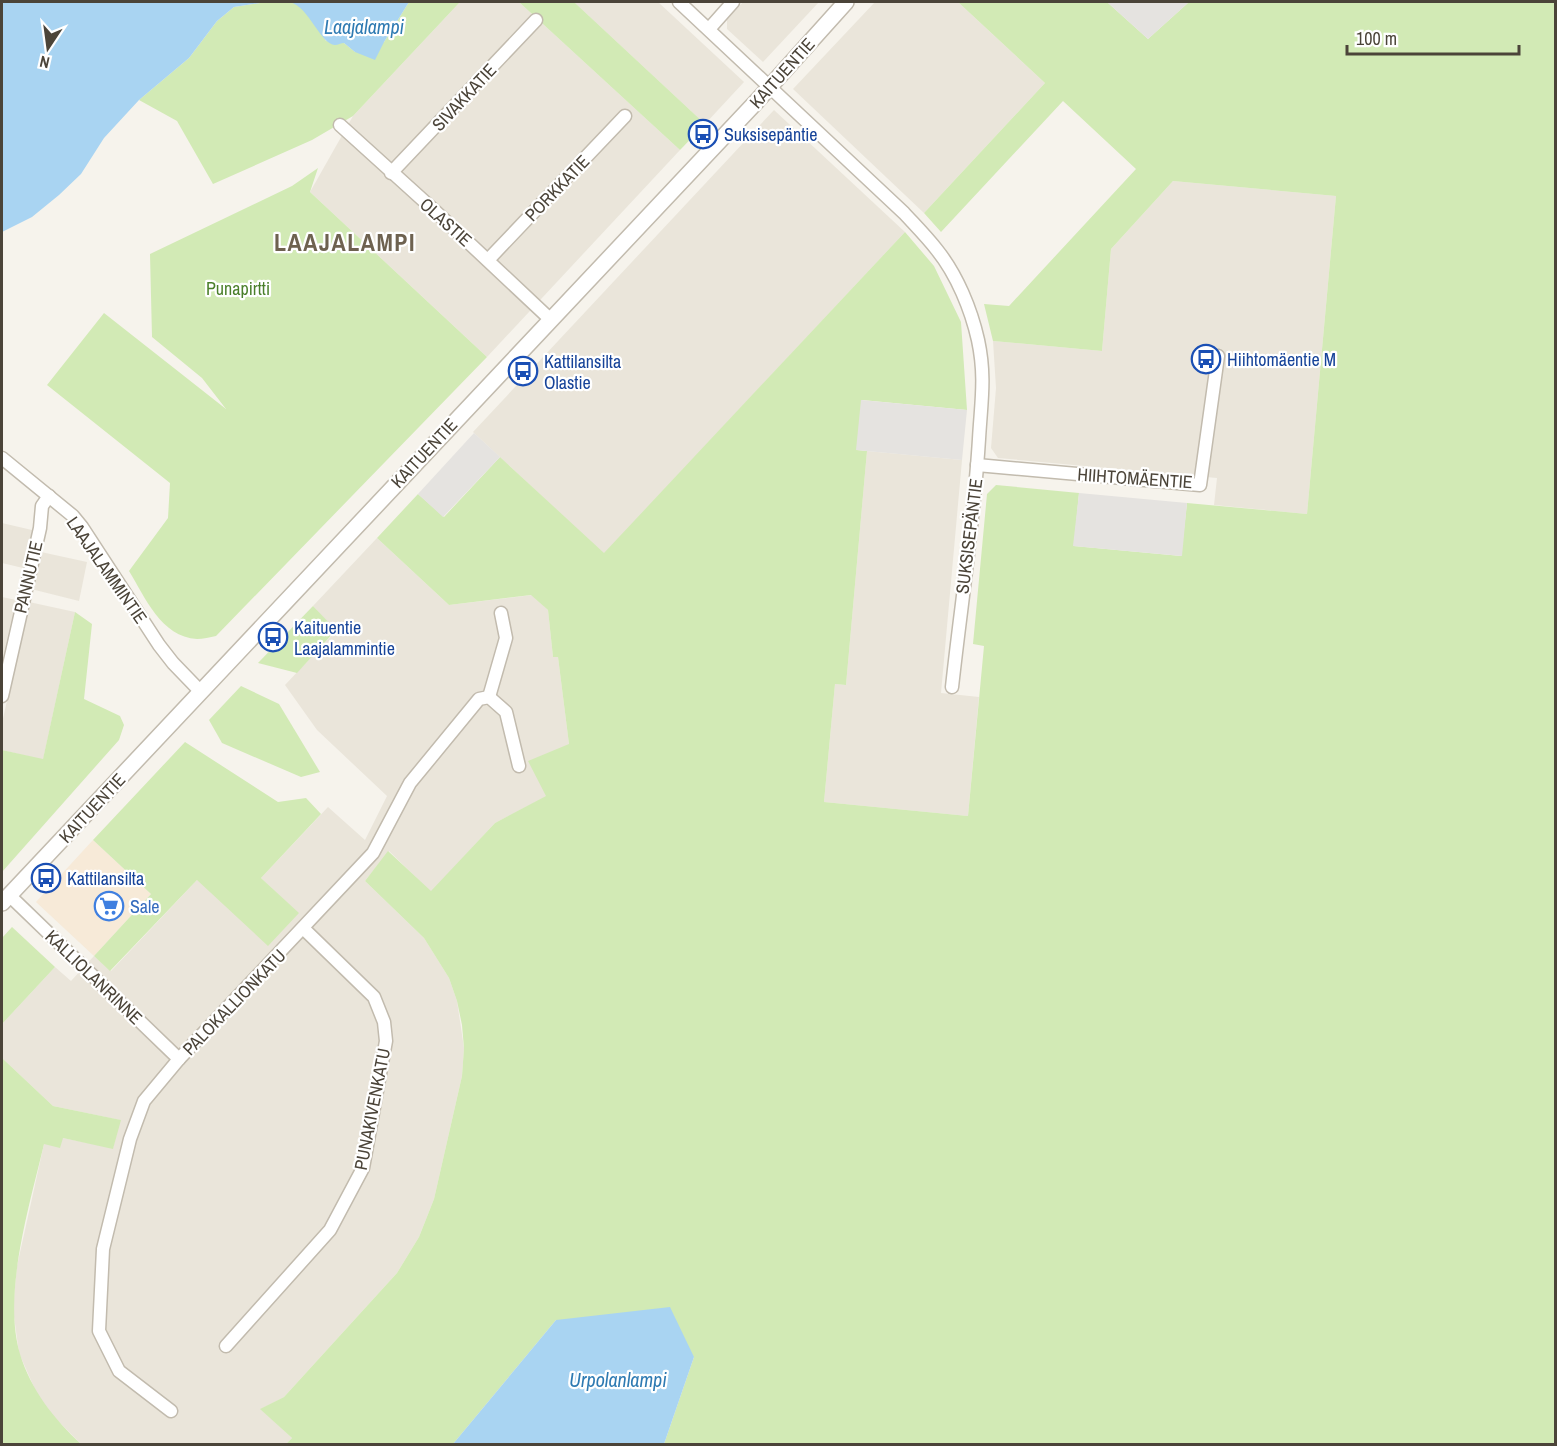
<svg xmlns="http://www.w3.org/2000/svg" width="1557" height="1446" viewBox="0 0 1557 1446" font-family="'Archivo Narrow',sans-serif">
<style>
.residential{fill:#eae5da}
.commercial{fill:#f7ead8}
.green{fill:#d2eab5}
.parking{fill:#e5e3e0}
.water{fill:#a9d4f2}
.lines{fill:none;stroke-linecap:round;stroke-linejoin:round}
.minor-casing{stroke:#c2bbae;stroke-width:15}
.tertiary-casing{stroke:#c2bbae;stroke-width:18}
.minor{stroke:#fff;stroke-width:12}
.tertiary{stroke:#fff;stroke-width:15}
.labels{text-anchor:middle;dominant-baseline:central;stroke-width:4.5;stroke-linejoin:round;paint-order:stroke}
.street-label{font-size:18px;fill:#4b4439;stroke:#fff}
.transit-label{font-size:18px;fill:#164399;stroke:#fff;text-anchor:start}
.park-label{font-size:18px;fill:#4a7f2a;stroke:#fff}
.shop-label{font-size:18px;fill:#366cbe;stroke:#fff;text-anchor:start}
.water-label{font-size:20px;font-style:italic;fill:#2e7ab2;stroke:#fff}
.district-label{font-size:24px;font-weight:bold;letter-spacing:1.5px;fill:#6e6250;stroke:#fff}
</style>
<rect width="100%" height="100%" fill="#f6f3ec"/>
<g class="residential">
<path d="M 460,2 L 519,2 L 680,150 L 487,357 L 310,192 L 353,116 Z"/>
<path d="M 574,2 L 658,2 L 744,82 L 705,124 Z"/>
<path d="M 743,2 L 819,2 L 763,62 L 727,29 L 727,19 Z"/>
<path d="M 875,2 L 958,2 L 1045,83 L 924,213 L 793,89 Z"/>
<path d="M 774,110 L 905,232 L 604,554 L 473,432 Z"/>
<path d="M 1173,181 L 1336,196 L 1307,514 L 1214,505 L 1217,478 L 998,458 L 991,448 L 996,388 L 993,341 L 1102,351 L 1111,249 Z"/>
<path d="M 867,451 L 962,460 L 941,693 L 979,697 L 968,816 L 824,802 L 835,684 L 846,685 Z"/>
<path d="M 2,523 L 32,530 L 23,568 L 2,563 Z"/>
<path d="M 377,538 L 449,605 L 532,595 L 548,610 L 553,657 L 558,657 L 569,744 L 547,796 L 495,823 L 431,892 L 389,851 L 365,881 L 424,938 L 449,978 L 457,1001 L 464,1048 L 462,1076 L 434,1199 L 419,1237 L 397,1273 L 284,1397 L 261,1409 L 292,1438 L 286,1444 L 81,1444 L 48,1411 L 37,1394 L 19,1353 L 13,1309 L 17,1266 L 44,1144 L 63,1138 L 113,1148 L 120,1120 L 53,1106 L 2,1058 L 2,1024 L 55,967 L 71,981 L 94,956 L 111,971 L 197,880 L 298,913 L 261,878 L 328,807 L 365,840 L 387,796 L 317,730 L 285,685 L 336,631 L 313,606 Z"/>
<path d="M 41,552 L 87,562 L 79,601 L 31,589 Z"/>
<path d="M 2,597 L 16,600 L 2,661 Z"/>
<path d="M 29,602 L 75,612 L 43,760 L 2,750 L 2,723 Z"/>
</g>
<path class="commercial" d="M 93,840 L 151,894 L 94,956 L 36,902 Z"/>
<g class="green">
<path d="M 266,2 C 274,2 283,0 290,2 C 306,4 318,28 326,41 L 344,43 L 355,52 L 384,42 L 409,2 L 460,2 L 353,116 L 312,140 L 213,184 L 177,121 L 139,100 L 189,58 L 217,21 L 234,7 Z"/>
<path d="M 519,2 L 574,2 L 705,124 L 680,150 Z"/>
<path d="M 958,2 L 1107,2 L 1148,39 L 1189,2 L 1555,2 L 1555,1444 L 664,1444 L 694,1357 L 556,1320 L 453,1444 L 286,1444 L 292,1438 L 260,1409 L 284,1397 L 397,1273 L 419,1237 L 434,1199 L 462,1076 L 464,1048 L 462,1025 L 457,1001 L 449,978 L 424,938 L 365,881 L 388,851 L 431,891 L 495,823 L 546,796 L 528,761 L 569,744 L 558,657 L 553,657 L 548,610 L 531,595 L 449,605 L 377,538 L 418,494 L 444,517 L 500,457 L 604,553 L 905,232 L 934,266 L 961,322 L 967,410 L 862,400 L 857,450 L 867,451 L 846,685 L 835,684 L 824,802 L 968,816 L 984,646 L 973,644 L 987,494 L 996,485 L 1079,493 L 1074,546 L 1181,556 L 1187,503 L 1307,514 L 1336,196 L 1173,181 L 1111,249 L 1102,351 L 993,341 L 984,304 L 1009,306 L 1136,169 L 1063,101 L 941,232 L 924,213 L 1045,83 Z"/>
<path d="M 318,168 L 310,192 L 487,357 L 216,636 C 210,637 203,639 197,639 C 161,637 145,597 129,571 L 168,518 L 170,483 L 47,385 L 104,313 L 226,409 L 202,378 L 152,337 L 150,254 L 292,186 Z"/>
<path d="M 313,606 L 336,630 L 297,673 L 258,663 Z"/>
<path d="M 75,612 L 92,624 L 84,699 L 120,716 L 124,725 L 119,740 L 2,872 L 2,750 L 43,759 Z"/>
<path d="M 241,686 L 279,704 L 320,772 L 301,777 L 222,743 L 209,720 Z"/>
<path d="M 185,742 L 278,802 L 306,798 L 321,814 L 261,878 L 299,913 L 268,946 L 197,880 L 110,971 L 94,956 L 151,894 L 93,840 Z"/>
<path d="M 12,927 L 55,967 L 2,1024 L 2,938 Z"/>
<path d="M 2,1058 L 53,1106 L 121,1120 L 113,1149 L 63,1138 L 60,1148 L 44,1144 C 30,1204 2,1294 20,1354 C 31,1390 54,1419 81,1444 L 2,1444 Z"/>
</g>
<g class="parking">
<path d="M 1107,2 L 1189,2 L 1148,39 Z"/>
<path d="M 861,400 L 967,410 L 962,460 L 856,450 Z"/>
<path d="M 474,433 L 500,457 L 443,517 L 418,494 Z"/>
<path d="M 1079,493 L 1187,503 L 1182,556 L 1073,546 Z"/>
</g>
<g class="water">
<path d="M 2,2 L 266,2 L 234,7 L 217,21 L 189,58 L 139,100 L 104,138 L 81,174 L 59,195 L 32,217 L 2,232 Z"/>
<path d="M 290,2 L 409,2 L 384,42 L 375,60 L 355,52 L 344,43 C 341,43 338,45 335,45 C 320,44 310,8 290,2 Z"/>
<path d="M 670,1307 L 694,1357 L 664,1444 L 453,1444 L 556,1320 Z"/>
</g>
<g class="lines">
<g class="minor-casing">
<g id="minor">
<path d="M 679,2 L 904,213 C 915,225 927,237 937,250 C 957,275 971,309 978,340 C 986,377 981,403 979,439 C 974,522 961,605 952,687"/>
<path d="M 709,29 L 733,2"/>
<path d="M 340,125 L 435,211 L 551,320"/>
<path d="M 391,173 L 536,20"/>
<path d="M 488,260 L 625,116"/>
<path d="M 2,458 L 73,516 L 82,527 L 159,645 L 173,663 L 201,692"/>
<path d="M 977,465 L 1200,485 L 1218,356"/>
<path d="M 2,696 L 40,528 L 42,506 L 49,496"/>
<path d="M 489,697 L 506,638 L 501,613"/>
<path d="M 9,895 L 179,1059"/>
<path d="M 226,1346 L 330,1230 L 363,1168 L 386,1041 L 384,1022 L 374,997 L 304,929"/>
<path d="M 171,1411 L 119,1371 L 99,1331 L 103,1249 L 130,1139 L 144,1101 L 179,1059 L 373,853 L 410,783 L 479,699 L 489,697 L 506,712 L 519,766"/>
</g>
</g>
<g class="tertiary-casing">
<path id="tertiary" d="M 2,903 L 757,101 L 846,2"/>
</g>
<use href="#minor" class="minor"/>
<use href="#tertiary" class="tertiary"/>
</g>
<defs>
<g id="bus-ring" transform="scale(1.5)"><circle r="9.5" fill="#fff" stroke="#1a4fb4" stroke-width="1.5"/><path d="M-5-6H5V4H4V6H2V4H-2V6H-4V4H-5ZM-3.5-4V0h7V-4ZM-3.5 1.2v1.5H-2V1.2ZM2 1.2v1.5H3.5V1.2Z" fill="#1a4fb4"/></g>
<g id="supermarket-ring" transform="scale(1.5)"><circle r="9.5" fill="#fff" stroke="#3f7fe0" stroke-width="1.5"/><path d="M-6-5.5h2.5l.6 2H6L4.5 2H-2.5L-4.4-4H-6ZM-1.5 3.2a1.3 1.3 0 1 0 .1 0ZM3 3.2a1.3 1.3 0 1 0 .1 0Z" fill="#3f7fe0"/></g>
</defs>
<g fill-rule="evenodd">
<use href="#bus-ring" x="703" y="134"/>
<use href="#bus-ring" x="1206" y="359"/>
<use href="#bus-ring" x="523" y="371"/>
<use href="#bus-ring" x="273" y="637"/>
<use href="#bus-ring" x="46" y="878"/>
<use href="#supermarket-ring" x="109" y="906"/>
</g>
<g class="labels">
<g class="street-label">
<text transform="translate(782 73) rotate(-48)">KAITUENTIE</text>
<text transform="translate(464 97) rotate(-47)">SIVAKKATIE</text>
<text transform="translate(557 188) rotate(-46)">PORKKATIE</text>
<text transform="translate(446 222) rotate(42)">OLASTIE</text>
<text transform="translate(424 453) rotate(-47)">KAITUENTIE</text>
<text transform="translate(1135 478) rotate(4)">HIIHTOMÄENTIE</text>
<text transform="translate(969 536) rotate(-83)">SUKSISEPÄNTIE</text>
<text transform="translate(107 570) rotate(55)">LAAJALAMMINTIE</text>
<text transform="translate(28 577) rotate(-77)">PANNUTIE</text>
<text transform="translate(92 808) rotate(-47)">KAITUENTIE</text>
<text transform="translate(94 977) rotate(44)">KALLIOLANRINNE</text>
<text transform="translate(234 1002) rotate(-46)">PALOKALLIONKATU</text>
<text transform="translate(372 1109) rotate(-79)">PUNAKIVENKATU</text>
</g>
<g class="transit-label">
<text x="724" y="134">Suksisepäntie</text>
<text x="1227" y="359">Hiihtomäentie M</text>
<text x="544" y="361">Kattilansilta<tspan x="544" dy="21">Olastie</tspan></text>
<text x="294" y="627">Kaituentie<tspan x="294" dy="21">Laajalammintie</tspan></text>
<text x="67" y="878">Kattilansilta</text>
</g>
<g class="park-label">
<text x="238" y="288">Punapirtti</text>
</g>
<g class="shop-label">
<text x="130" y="906">Sale</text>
</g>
<g class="water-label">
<text x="364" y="26">Laajalampi</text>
<text x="618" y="1379">Urpolanlampi</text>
</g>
<g class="district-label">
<text x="345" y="242">LAAJALAMPI</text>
</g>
</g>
<rect width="1557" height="1446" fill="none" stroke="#4b4439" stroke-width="6"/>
<g transform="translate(48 48) rotate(193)" stroke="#ffffff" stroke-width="4.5" paint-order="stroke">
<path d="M0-4.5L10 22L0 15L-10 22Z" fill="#4b4439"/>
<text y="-9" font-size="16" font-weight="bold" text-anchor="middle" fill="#4b4439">N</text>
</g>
<path d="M1347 45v9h172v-9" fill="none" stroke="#4b4439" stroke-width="3"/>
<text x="1356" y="45" font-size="18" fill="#4b4439" stroke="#ffffff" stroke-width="4.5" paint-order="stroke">100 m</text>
</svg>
